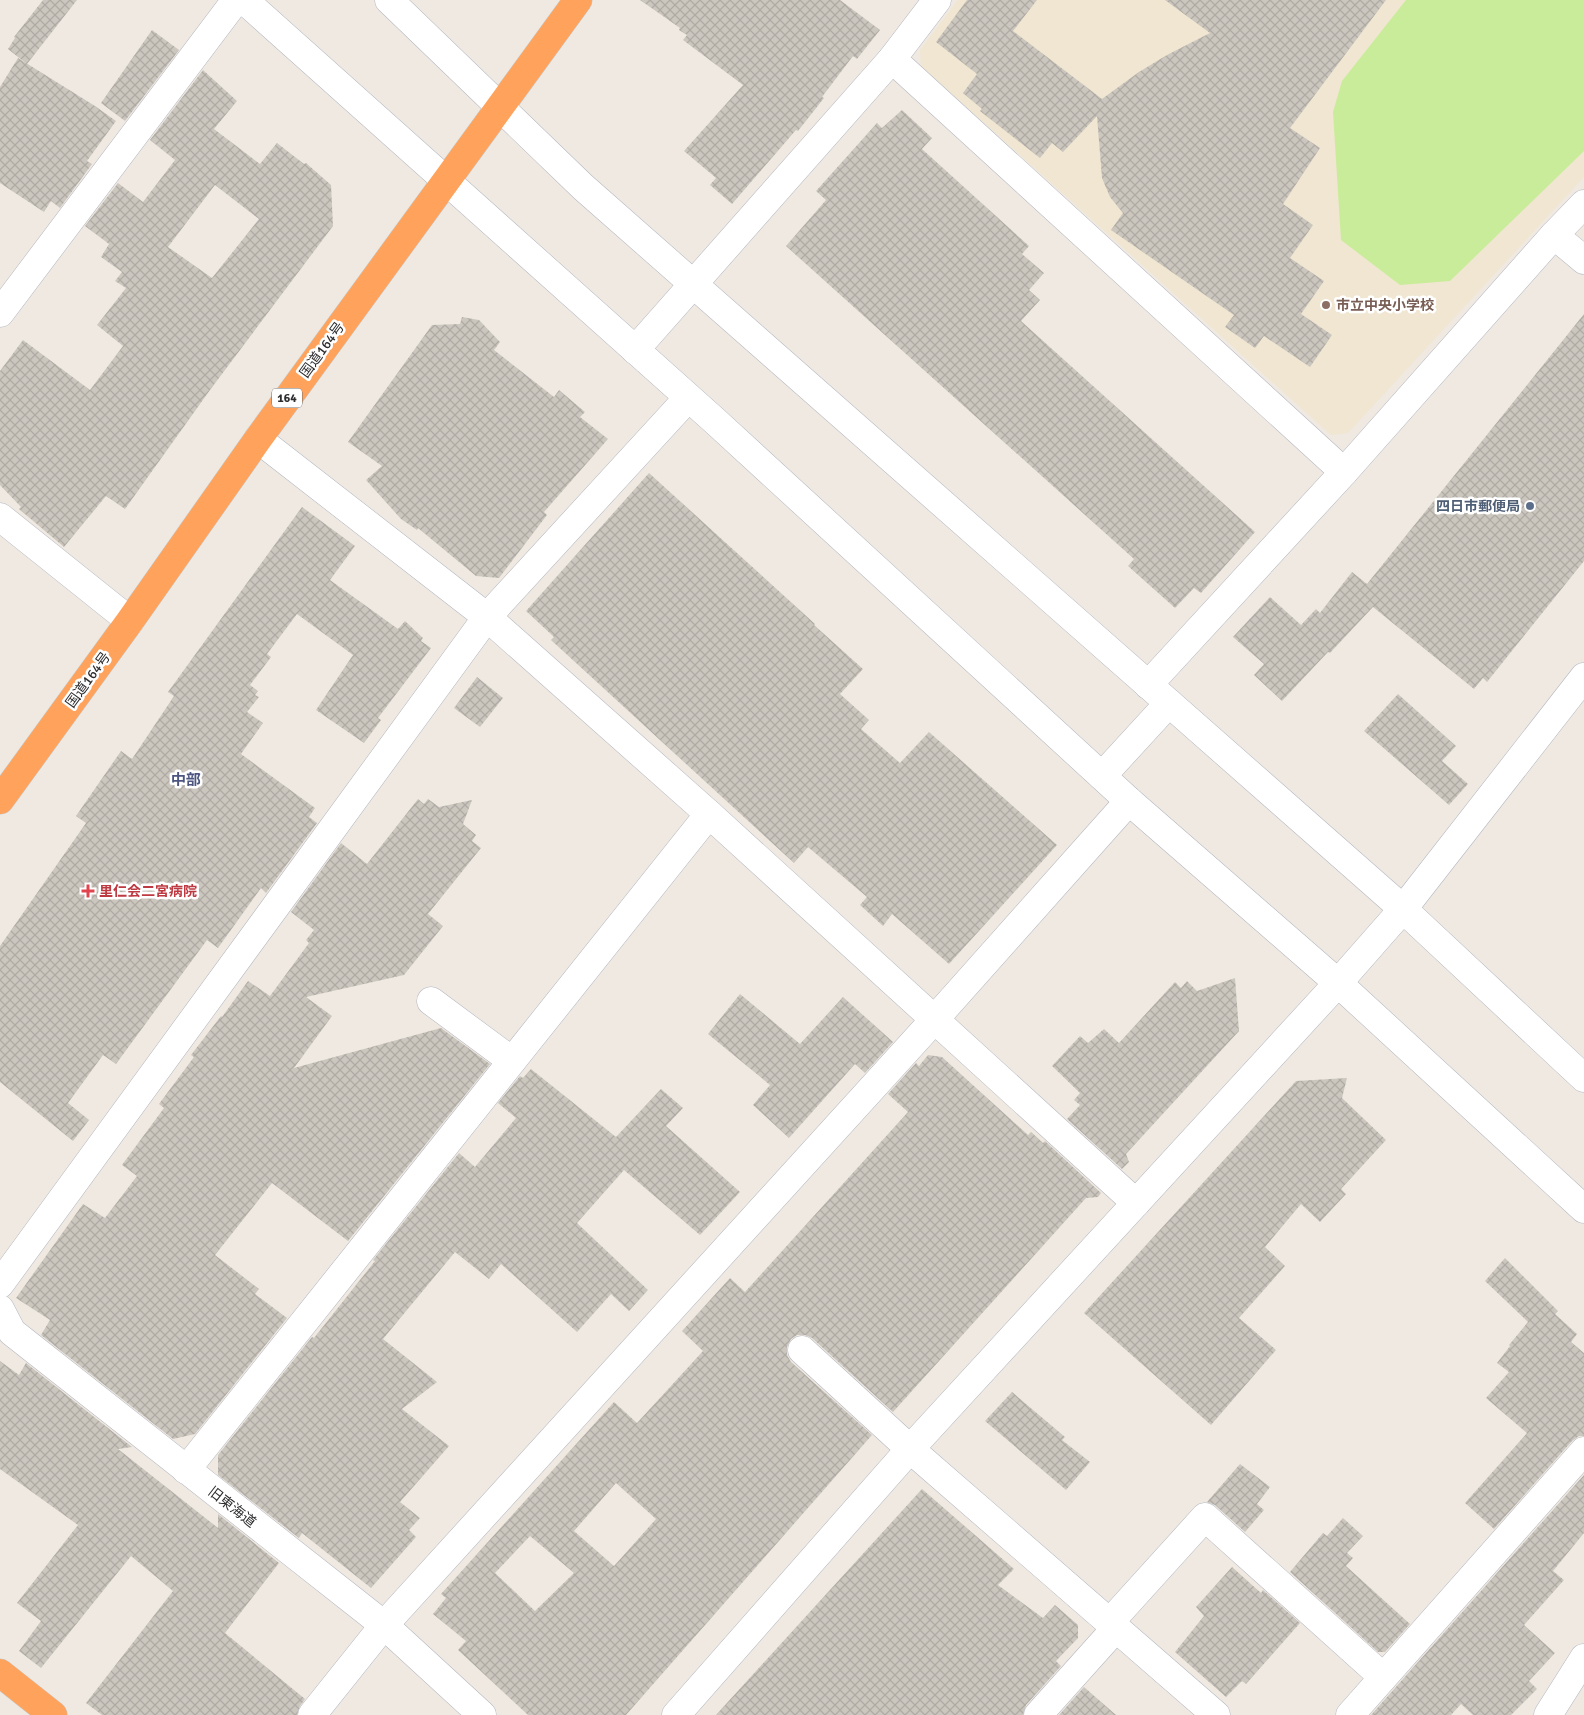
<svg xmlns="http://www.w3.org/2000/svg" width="1584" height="1715" viewBox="0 0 1584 1715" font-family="Signika,'Noto Sans JP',sans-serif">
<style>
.education{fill:#f0e6d1}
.pitch{fill:#c9ec9a}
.building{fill:url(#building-cross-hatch);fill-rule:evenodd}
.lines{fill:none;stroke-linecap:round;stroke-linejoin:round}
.street-casing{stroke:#b4b7c1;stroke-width:29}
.secondary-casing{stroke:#b4b7c1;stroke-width:29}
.highway-casing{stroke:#c9c9c9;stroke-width:29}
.street{stroke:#fff;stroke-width:28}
.secondary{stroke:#fff;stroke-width:28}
.highway{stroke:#ffa35c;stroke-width:28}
.education-dot{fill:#8d6e63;stroke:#fff;stroke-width:2}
.service-dot{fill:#5c6f8a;stroke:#fff;stroke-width:2}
.health-dot{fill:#e0444e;stroke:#fff;stroke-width:2}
.labels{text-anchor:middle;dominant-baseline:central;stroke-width:5;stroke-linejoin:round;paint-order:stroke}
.shield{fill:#fff;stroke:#6d6d6d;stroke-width:1}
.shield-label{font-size:12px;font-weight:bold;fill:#2e2e2e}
.education-label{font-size:14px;font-weight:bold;fill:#785e54;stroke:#fff;text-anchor:start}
.street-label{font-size:14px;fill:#2e2e2e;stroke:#fff}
.service-label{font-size:14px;font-weight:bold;fill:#4e5e75;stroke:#fff;text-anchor:end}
.health-label{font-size:14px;font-weight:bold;fill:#be3a42;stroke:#fff;text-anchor:start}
.neighbourhood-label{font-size:15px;font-weight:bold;fill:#4d5680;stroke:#fff}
</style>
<defs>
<pattern id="building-cross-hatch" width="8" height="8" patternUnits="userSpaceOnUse" patternTransform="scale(1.25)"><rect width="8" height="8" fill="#cbc7bf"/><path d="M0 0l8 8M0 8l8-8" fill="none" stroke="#afaba4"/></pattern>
</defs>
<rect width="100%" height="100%" fill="#efe9e1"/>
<path class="education" d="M 958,0 L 1584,0 L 1584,177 L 1348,433 L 1331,435 L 921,66 L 920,50 Z"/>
<path class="pitch" d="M 1406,0 L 1584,0 L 1584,151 L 1450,281 L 1400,285 L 1341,240 L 1333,112 L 1342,81 Z"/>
<g class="building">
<path d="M 43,0 L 77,0 L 27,64 L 8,49 L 15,38 L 14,37 Z"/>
<path d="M 640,0 L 840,0 L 880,30 L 857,59 L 853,56 L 822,97 L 824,98 L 798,131 L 796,130 L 732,204 L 710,185 L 716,178 L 684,151 L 743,85 L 683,40 L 687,35 L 679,30 L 680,28 Z"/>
<path d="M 967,0 L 1037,0 L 1013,31 L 1102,99 L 1139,72 L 1167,55 L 1210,33 L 1165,0 L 1386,0 L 1290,128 L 1320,148 L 1283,204 L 1313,225 L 1290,258 L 1324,281 L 1301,314 L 1332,335 L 1310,367 L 1264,336 L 1255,348 L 1225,327 L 1234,315 L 1111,230 L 1123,213 L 1110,197 L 1102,178 L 1097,116 L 1063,152 L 1052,143 L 1040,158 L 980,111 L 982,109 L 963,93 L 977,74 L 936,42 Z"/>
<path d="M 152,30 L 179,50 L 125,121 L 101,103 Z"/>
<path d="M 18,58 L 95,106 L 116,121 L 87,161 L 92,164 L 60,208 L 51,201 L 44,212 L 0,183 L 0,87 Z"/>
<path d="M 203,70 L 237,101 L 214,129 L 260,164 L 277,143 L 304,164 L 306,163 L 331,185 L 333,226 L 210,390 L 125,509 L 106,496 L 64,547 L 19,509 L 21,507 L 0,485 L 0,371 L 23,340 L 90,390 L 123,346 L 97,325 L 126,288 L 115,281 L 122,272 L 101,257 L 109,244 L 85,226 L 118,183 L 143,202 L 175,160 L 150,140 ZM 215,185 L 259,219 L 212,278 L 168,247 Z"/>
<path d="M 902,110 L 932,138 L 922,149 L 1029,246 L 1022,254 L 1044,273 L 1029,290 L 1040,300 L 1021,321 L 1255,532 L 1201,593 L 1194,588 L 1175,608 L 1128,566 L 1134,559 L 786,246 L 826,200 L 816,191 L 877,123 L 882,128 Z"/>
<path d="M 1584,314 L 1584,561 L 1487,682 L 1483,678 L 1474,689 L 1373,607 L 1330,653 L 1328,652 L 1282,701 L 1254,675 L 1264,664 L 1233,637 L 1270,597 L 1301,625 L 1316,609 L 1320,613 L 1352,572 L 1367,584 Z"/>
<path d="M 462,317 L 479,320 L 500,342 L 494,350 L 554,397 L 559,390 L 585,412 L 580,417 L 608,439 L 544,512 L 547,515 L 499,578 L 476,576 L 418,528 L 417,530 L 401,519 L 366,480 L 382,466 L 348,442 L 432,325 L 460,324 Z"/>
<path d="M 649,473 L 815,624 L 814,625 L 863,669 L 840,694 L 869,720 L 861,729 L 900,763 L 929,732 L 1057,845 L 949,964 L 892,914 L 883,926 L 860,905 L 867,897 L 808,847 L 794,863 L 551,640 L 554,637 L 526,611 Z"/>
<path d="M 302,507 L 355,546 L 330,580 L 398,629 L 405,621 L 423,638 L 421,641 L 431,648 L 378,718 L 381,720 L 364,743 L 316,710 L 353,655 L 297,614 L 267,654 L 271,657 L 250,685 L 258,691 L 255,695 L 259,697 L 247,712 L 263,723 L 241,754 L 315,808 L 309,817 L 317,823 L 266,893 L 261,888 L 218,948 L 207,940 L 116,1064 L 103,1055 L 68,1103 L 89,1120 L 73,1141 L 0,1082 L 0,946 L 86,823 L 76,816 L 121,751 L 132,759 L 174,696 L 168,692 Z"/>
<path d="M 477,677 L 503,698 L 480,727 L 454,708 Z"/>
<path d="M 1398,694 L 1456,746 L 1442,761 L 1468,784 L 1449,805 L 1364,731 Z"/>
<path d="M 418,799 L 424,804 L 428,799 L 439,807 L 472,800 L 463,824 L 476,835 L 472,841 L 481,848 L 428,914 L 443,926 L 404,975 L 306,997 L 332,1016 L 294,1068 L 441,1028 L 490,1064 L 348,1241 L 272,1183 L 215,1255 L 259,1289 L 255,1294 L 287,1318 L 195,1434 L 173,1439 L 41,1335 L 50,1320 L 16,1298 L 83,1204 L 105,1218 L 137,1176 L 122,1165 L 164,1108 L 159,1104 L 194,1057 L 191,1055 L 221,1016 L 222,1017 L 248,981 L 270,996 L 309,943 L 306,940 L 314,930 L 291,912 L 341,843 L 367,864 Z"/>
<path d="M 1235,978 L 1239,1031 L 1126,1154 L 1129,1162 L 1122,1169 L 1067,1119 L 1080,1105 L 1074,1100 L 1080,1093 L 1052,1066 L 1080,1036 L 1088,1043 L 1104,1029 L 1119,1043 L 1175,982 L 1181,988 L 1187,981 L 1197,991 Z"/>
<path d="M 740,994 L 800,1044 L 843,997 L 893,1042 L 865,1073 L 855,1064 L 789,1138 L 753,1105 L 770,1085 L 708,1034 Z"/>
<path d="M 928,1055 L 942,1057 L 1028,1135 L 1031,1132 L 1043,1143 L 1045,1141 L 1101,1193 L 1098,1197 L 1086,1198 L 893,1412 L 812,1338 L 805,1335 L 797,1335 L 791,1339 L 787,1347 L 787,1355 L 791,1362 L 872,1435 L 626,1715 L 528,1715 L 458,1650 L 466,1641 L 433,1614 L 446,1598 L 441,1594 L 614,1402 L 637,1423 L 703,1351 L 682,1331 L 730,1278 L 745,1292 L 908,1112 L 888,1094 L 916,1063 L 919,1066 ZM 616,1483 L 656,1519 L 614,1566 L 574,1531 ZM 530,1536 L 574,1573 L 535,1611 L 495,1573 Z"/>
<path d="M 531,1069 L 616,1137 L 661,1089 L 683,1108 L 666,1126 L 740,1192 L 700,1235 L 624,1170 L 577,1223 L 648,1290 L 629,1311 L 611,1294 L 577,1332 L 501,1264 L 489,1279 L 455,1252 L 383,1339 L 437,1382 L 402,1409 L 449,1446 L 400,1502 L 420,1518 L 409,1530 L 416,1537 L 371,1588 L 302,1533 L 299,1538 L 218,1475 L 218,1455 L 312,1337 L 314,1338 L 375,1261 L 373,1260 L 459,1153 L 475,1167 L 516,1118 L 498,1103 L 520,1076 L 523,1078 Z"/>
<path d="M 1347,1078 L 1342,1098 L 1386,1140 L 1341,1189 L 1346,1194 L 1320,1222 L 1301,1204 L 1265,1247 L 1285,1266 L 1239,1318 L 1276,1350 L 1211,1425 L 1084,1313 L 1296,1081 Z"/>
<path d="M 1505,1258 L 1558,1311 L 1555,1314 L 1577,1334 L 1571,1342 L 1584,1353 L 1584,1436 L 1579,1436 L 1572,1441 L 1494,1529 L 1465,1503 L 1527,1433 L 1486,1398 L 1509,1372 L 1497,1363 L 1510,1346 L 1509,1345 L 1528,1322 L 1485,1281 Z"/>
<path d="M 0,1361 L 19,1375 L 26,1363 L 132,1447 L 118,1449 L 218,1528 L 218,1514 L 279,1563 L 225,1633 L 305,1699 L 300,1706 L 297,1715 L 102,1715 L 86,1703 L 173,1591 L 131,1556 L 41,1668 L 19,1651 L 41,1621 L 17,1603 L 78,1525 L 0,1469 Z"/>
<path d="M 1012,1392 L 1065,1437 L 1062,1440 L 1090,1462 L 1066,1490 L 985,1421 Z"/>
<path d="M 1240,1464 L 1270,1487 L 1257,1504 L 1264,1510 L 1245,1532 L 1215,1505 L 1207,1502 Z"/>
<path d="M 1584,1475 L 1584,1533 L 1553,1571 L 1564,1580 L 1524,1625 L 1555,1653 L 1529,1681 L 1537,1689 L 1511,1715 L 1473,1715 L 1461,1704 L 1451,1715 L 1371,1715 Z"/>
<path d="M 922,1489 L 1014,1569 L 998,1585 L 1043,1618 L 1055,1605 L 1078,1625 L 1078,1638 L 1056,1661 L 1061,1666 L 1026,1705 L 1023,1715 L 716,1715 Z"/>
<path d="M 1343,1518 L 1363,1536 L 1347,1553 L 1353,1558 L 1346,1566 L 1410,1624 L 1385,1652 L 1378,1652 L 1290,1572 L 1323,1533 L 1327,1536 Z"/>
<path d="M 1232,1567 L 1261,1593 L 1263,1590 L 1300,1623 L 1246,1684 L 1242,1681 L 1226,1697 L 1175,1652 L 1204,1616 L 1196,1607 Z"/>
<path d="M 1084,1687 L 1116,1715 L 1059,1715 Z"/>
</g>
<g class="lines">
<g class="street-casing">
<g id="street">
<path d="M 892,59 L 1344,472"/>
<path d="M 1554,235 L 1584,260"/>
<path d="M 0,313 L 236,0"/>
<path d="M 635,350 L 892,59 L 937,0"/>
<path d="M 258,439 L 487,617 L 709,814 L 1136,1203"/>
<path d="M 0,517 L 130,621"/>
<path d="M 1148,685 L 1344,472 L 1554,235 L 1584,204"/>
<path d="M 431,1001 L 512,1061"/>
<path d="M 0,1284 L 487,617 L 688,398"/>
<path d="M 0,1309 L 12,1332 L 384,1625 L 482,1715"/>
<path d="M 802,1350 L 910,1449 L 1216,1715"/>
<path d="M 186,1470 L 709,814"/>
<path d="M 1110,1622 L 1205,1517 L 1383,1677"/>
<path d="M 312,1715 L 384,1625 L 934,1020 L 1129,801"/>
<path d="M 1038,1715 L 1116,1628"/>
<path d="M 1350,1715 L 1584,1451"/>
<path d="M 1548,1715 L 1584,1658"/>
</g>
</g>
<g class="secondary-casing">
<g id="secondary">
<path d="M 244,0 L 715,421 L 1129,801 L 1338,983 L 1584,1209"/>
<path d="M 389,0 L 583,187 L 1403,909 L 1584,1078"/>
<path d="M 1102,776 L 1169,703"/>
<path d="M 676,1715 L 910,1449 L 1338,983 L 1403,909 L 1584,677"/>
</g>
</g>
<g class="highway-casing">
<g id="highway">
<path d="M 0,800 L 130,621 L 258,439 L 578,0"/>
<path d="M 0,1673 L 53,1715"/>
</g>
</g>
<use href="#street" class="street"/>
<use href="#secondary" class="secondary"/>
<use href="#highway" class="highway"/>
</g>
<circle class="education-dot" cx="1326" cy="305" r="5"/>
<circle class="service-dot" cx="1530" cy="506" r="5"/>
<path class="health-dot" d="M85.5 883.5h5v5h5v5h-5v5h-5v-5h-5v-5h5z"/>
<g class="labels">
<rect class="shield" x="272" y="388.5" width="30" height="19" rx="4"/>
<g class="shield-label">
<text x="287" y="398">164</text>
</g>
<g class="education-label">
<text x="1336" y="305">市立中央小学校</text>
</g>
<g class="street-label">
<text transform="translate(322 350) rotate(-54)">国道164号</text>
<text transform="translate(88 680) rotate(-54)">国道164号</text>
<text transform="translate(232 1507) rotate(38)">旧東海道</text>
</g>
<g class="service-label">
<text x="1520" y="506">四日市郵便局</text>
</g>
<g class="health-label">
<text x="99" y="891">里仁会二宮病院</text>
</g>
<g class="neighbourhood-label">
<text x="186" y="780">中部</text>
</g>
</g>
</svg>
